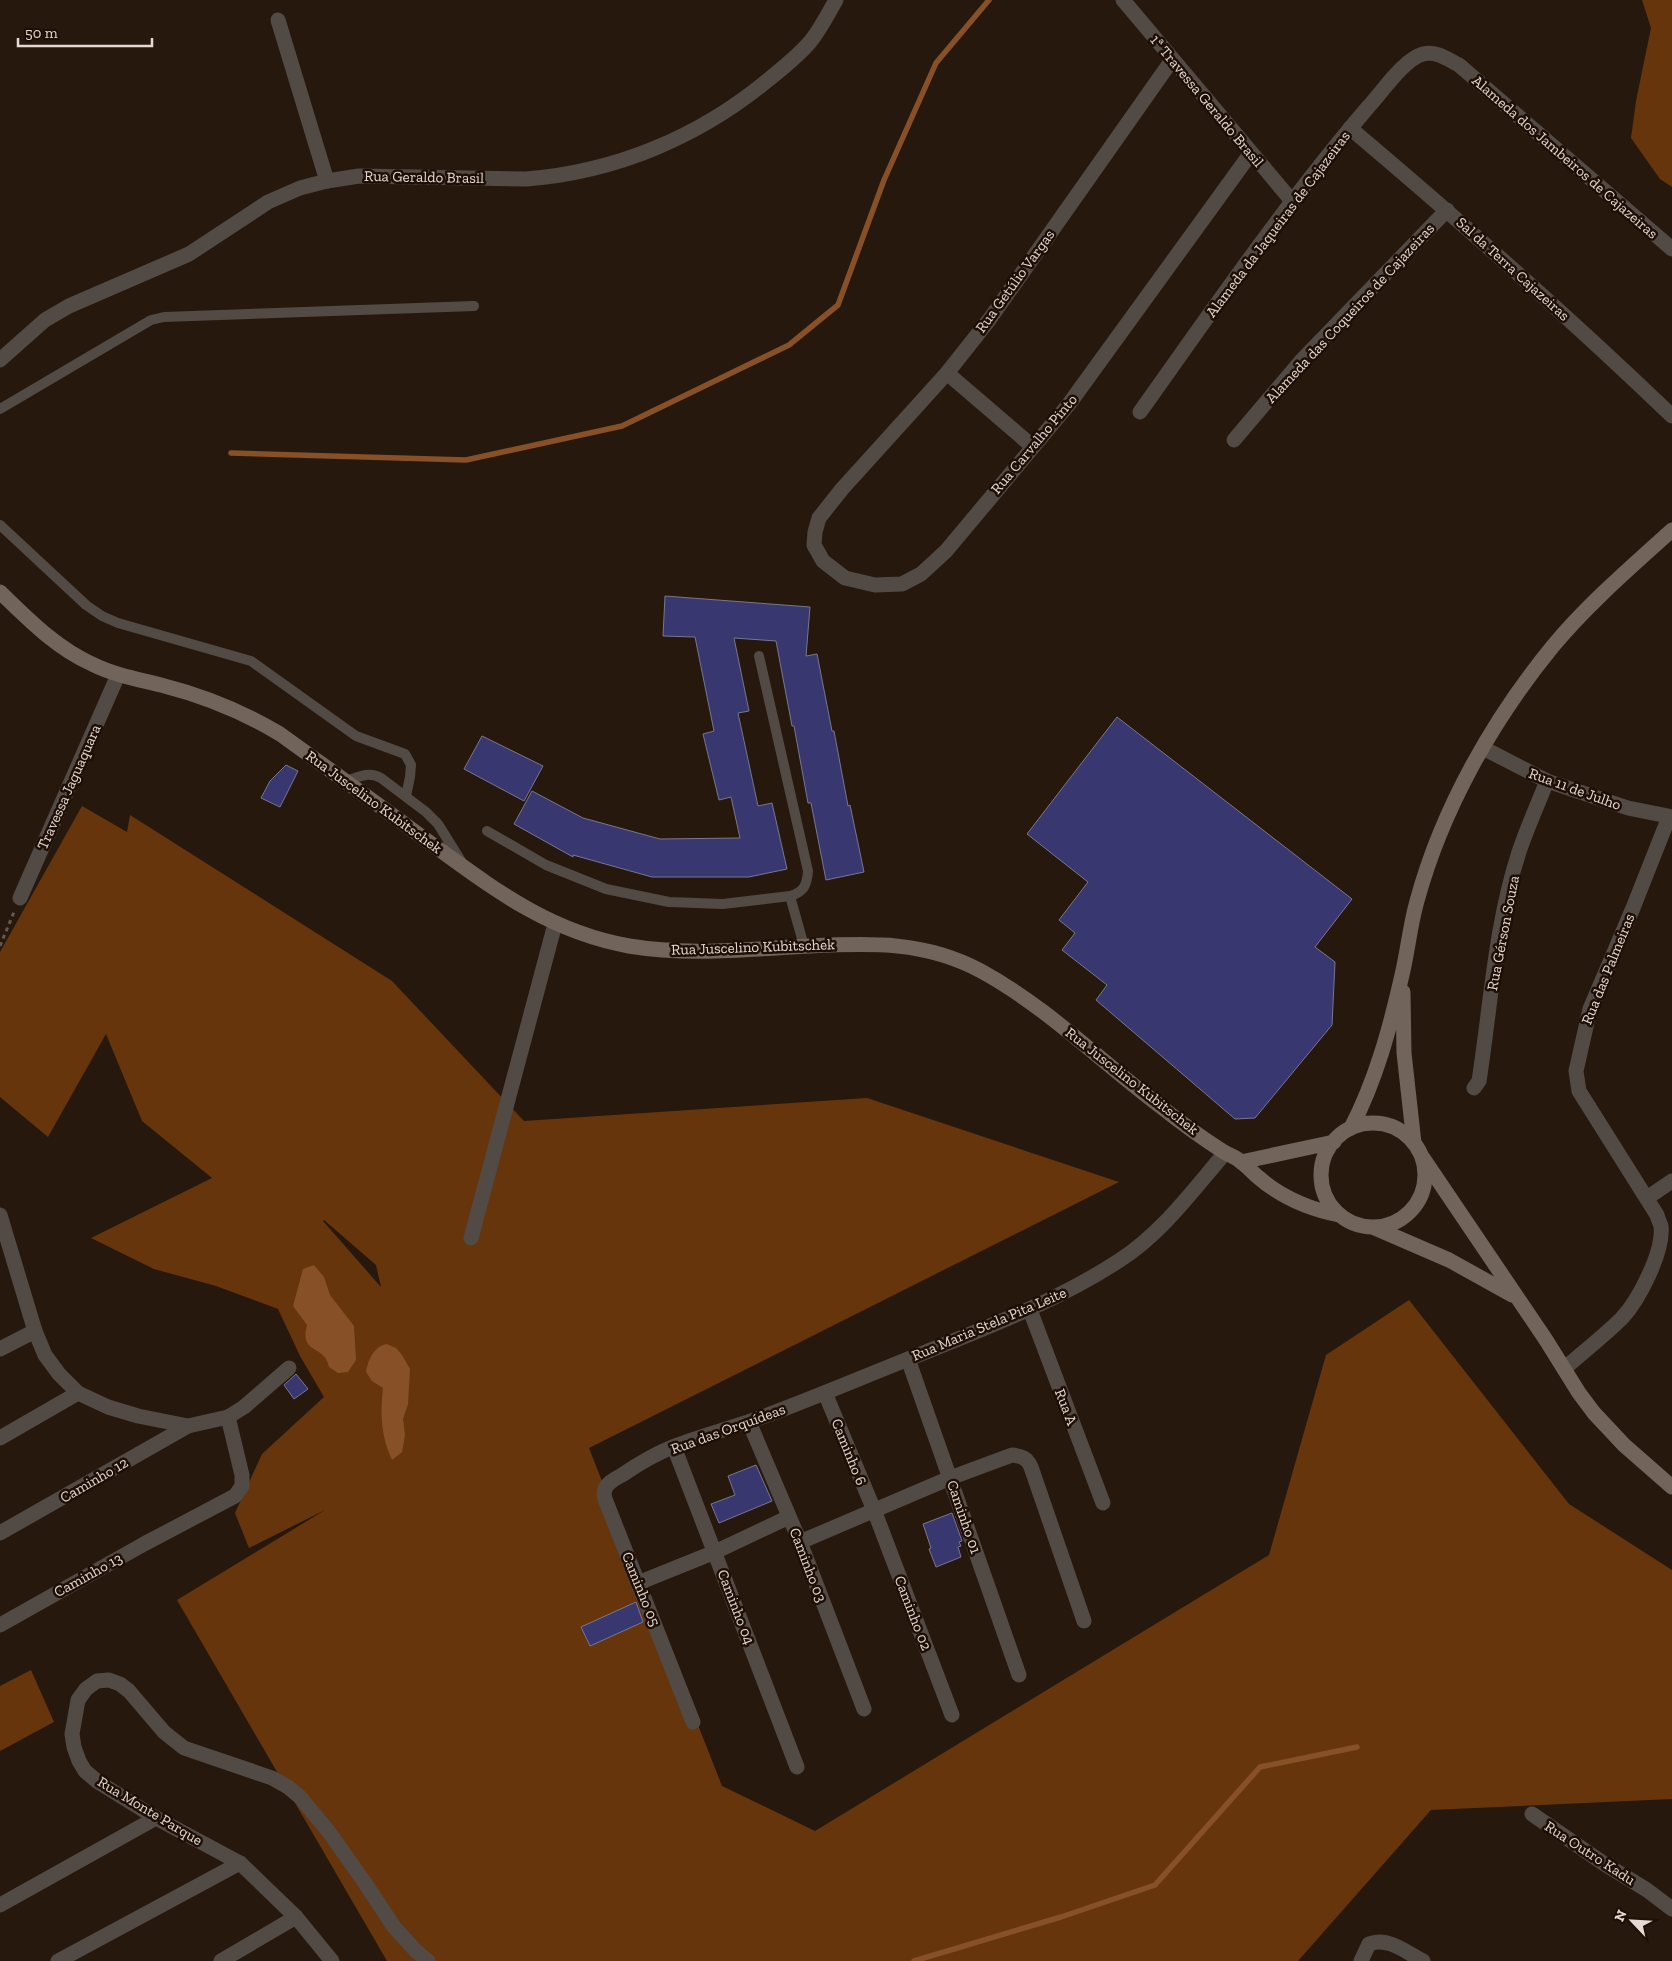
<svg xmlns="http://www.w3.org/2000/svg" width="1672" height="1961" viewBox="0 0 1672 1961" font-family="'Zilla Slab',serif">
<style>
.green{fill:#66350c;fill-rule:evenodd}
.water{fill:#875026}
.lines{fill:none;stroke-linecap:round;stroke-linejoin:round}
.stream{stroke:#875026;stroke-width:5.5}
.building{fill:#39376f;stroke:#77788c}
.path{stroke:#65584f;stroke-width:3;stroke-dasharray:4 4;stroke-linecap:butt}
.service{stroke:#524a45;stroke-width:10}
.minor{stroke:#524a45;stroke-width:15}
.secondary{stroke:#70645b;stroke-width:15}
.labels{text-anchor:middle;dominant-baseline:central;stroke-width:5;stroke-linejoin:round;paint-order:stroke}
.street-label{font-size:15px;fill:#e4dad3;stroke:#1e0f06}
</style>
<rect width="100%" height="100%" fill="#27180e"/>
<g class="green">
<path d="M 1642,0 L 1672,0 L 1672,187 L 1660,179 L 1631,138 L 1636,101 L 1651,28 Z"/>
<path d="M 82,806 L 127,832 L 130,815 L 392,981 L 524,1121 L 867,1098 L 1119,1182 L 589,1448 L 722,1786 L 815,1831 L 1269,1555 L 1326,1355 L 1409,1300 L 1569,1504 L 1672,1570 L 1672,1799 L 1431,1810 L 1298,1961 L 387,1961 L 177,1600 L 325,1510 L 249,1548 L 235,1513 L 262,1454 L 324,1397 L 300,1356 L 278,1309 L 216,1286 L 154,1269 L 91,1238 L 212,1178 L 142,1121 L 106,1034 L 48,1137 L 0,1097 L 0,952 ZM 324,1220 L 376,1265 L 381,1287 L 323,1221 Z"/>
<path d="M 31,1670 L 54,1722 L 0,1751 L 0,1686 Z"/>
</g>
<g class="water">
<path d="M 314,1265 L 324,1277 L 330,1295 L 354,1326 L 356,1360 L 348,1372 L 338,1373 L 329,1367 C 325,1344 299,1355 307,1325 L 293,1306 L 303,1269 Z"/>
<path d="M 387,1344 L 396,1348 L 402,1355 L 410,1369 L 408,1404 L 403,1419 L 405,1435 L 402,1452 L 392,1460 C 381,1437 380,1413 383,1388 L 372,1381 L 366,1372 C 368,1360 374,1346 387,1344 Z"/>
</g>
<g class="lines">
<g class="stream">
<path d="M 231,453 L 466,460 L 622,426 L 789,345 L 838,305 L 884,180 L 936,63 L 989,0"/>
<path d="M 914,1961 L 1061,1917 L 1155,1885 L 1260,1767 L 1357,1747"/>
</g>
</g>
<g class="building">
<path d="M 665,596 L 810,607 L 806,656 L 817,654 L 832,731 L 834,731 L 848,806 L 850,805 L 864,872 L 826,880 L 811,803 L 808,803 L 794,726 L 792,726 L 776,641 L 734,638 L 749,711 L 738,713 L 758,806 L 772,803 L 787,869 L 749,877 L 652,877 L 573,855 L 573,857 L 514,824 L 532,791 L 583,818 L 660,839 L 740,838 L 731,797 L 719,800 L 703,734 L 714,731 L 695,637 L 663,636 Z"/>
<path d="M 1117,717 L 1352,899 L 1315,947 L 1335,962 L 1332,1025 L 1255,1118 L 1235,1119 L 1096,1000 L 1107,985 L 1062,950 L 1075,933 L 1059,920 L 1088,882 L 1027,834 Z"/>
<path d="M 482,736 L 543,766 L 524,801 L 464,769 Z"/>
<path d="M 286,765 L 298,771 L 280,807 L 261,798 L 270,781 Z"/>
<path d="M 296,1374 L 308,1389 L 294,1399 L 284,1385 Z"/>
<path d="M 756,1465 L 772,1501 L 719,1523 L 711,1504 L 735,1495 L 728,1476 Z"/>
<path d="M 952,1513 L 962,1541 L 959,1542 L 961,1546 L 958,1547 L 961,1557 L 936,1567 L 929,1549 L 931,1548 L 923,1524 Z"/>
<path d="M 636,1602 L 643,1622 L 590,1646 L 581,1627 Z"/>
</g>
<g class="lines">
<path class="path" d="M 0,946 L 14,912"/>
<g class="service">
<path d="M 0,409 L 151,320 L 164,317 L 474,306"/>
<path d="M 0,525 L 86,605 L 102,616 L 118,623 L 251,661 L 356,736 L 405,754 L 411,765 L 410,777 L 406,796"/>
<path d="M 759,656 L 808,871 C 807,885 804,892 790,896"/>
<path d="M 346,781 C 358,777 369,771 381,778 L 426,812 L 438,824 L 461,861"/>
<path d="M 487,831 L 546,865 L 606,889 L 669,902 L 723,904 L 790,896 L 804,946"/>
</g>
<g class="minor">
<path d="M 1123,0 L 1292,201"/>
<path d="M 278,20 L 327,181"/>
<path d="M 1172,60 L 989,320 L 947,373 L 842,489 L 819,518 L 815,532 L 814,545 L 823,561 L 845,578 L 875,585 L 902,584 L 921,574 L 946,551 L 1069,404 L 1251,153"/>
<path d="M 1350,128 C 1460,221 1568,316 1672,416"/>
<path d="M 0,360 L 45,320 L 69,306 L 189,254 L 268,202 L 300,188 L 327,181 L 359,176 L 526,179 C 616,172 699,137 768,80 C 783,68 798,56 810,42 C 820,30 828,14 836,0"/>
<path d="M 947,373 L 1032,446"/>
<path d="M 1140,412 C 1214,308 1286,203 1369,106 C 1382,92 1404,59 1423,54 C 1437,51 1447,59 1459,65 L 1672,249"/>
<path d="M 1234,440 L 1301,361 L 1447,210"/>
<path d="M 1483,748 L 1547,781 L 1628,808 L 1672,817"/>
<path d="M 20,898 L 118,675"/>
<path d="M 1474,1088 L 1479,1081 C 1491,1004 1495,926 1519,852 C 1527,828 1538,804 1547,781"/>
<path d="M 1647,1198 L 1672,1181"/>
<path d="M 0,1215 L 35,1331 L 45,1355 L 59,1374 L 78,1393 L 108,1407 L 138,1416 L 188,1426 L 228,1417 L 242,1475 L 242,1486 L 235,1496 L 144,1544 L 0,1625"/>
<path d="M 471,1238 L 555,924"/>
<path d="M 1030,1310 L 1103,1503"/>
<path d="M 0,1349 L 35,1331"/>
<path d="M 908,1359 L 1019,1675"/>
<path d="M 1564,1369 C 1583,1352 1604,1336 1622,1318 C 1639,1300 1664,1251 1661,1226 C 1660,1223 1658,1219 1657,1215 L 1579,1091 L 1576,1071 L 1590,1009 L 1633,908 L 1669,817"/>
<path d="M 825,1393 L 874,1510 L 952,1715"/>
<path d="M 228,1417 L 244,1407 L 289,1368"/>
<path d="M 749,1422 L 800,1542 L 864,1709"/>
<path d="M 0,1438 L 78,1393"/>
<path d="M 674,1447 L 797,1767"/>
<path d="M 0,1533 L 188,1426"/>
<path d="M 800,1542 L 950,1478 L 1012,1455 C 1022,1456 1027,1458 1031,1467 L 1084,1621"/>
<path d="M 638,1583 L 715,1552 L 789,1517"/>
<path d="M 693,1722 L 605,1499 C 601,1486 611,1481 622,1475 C 638,1464 657,1453 675,1446 C 704,1435 735,1427 765,1416 C 819,1396 872,1373 926,1352 C 993,1325 1059,1300 1120,1260 C 1162,1233 1193,1190 1225,1153"/>
<path d="M 1532,1814 L 1603,1863 L 1647,1890 L 1672,1909"/>
<path d="M 0,1905 L 156,1818"/>
<path d="M 58,1961 L 240,1863"/>
<path d="M 221,1961 L 296,1917"/>
<path d="M 332,1961 L 296,1917 L 240,1863 L 156,1818 L 98,1782 L 85,1771 L 79,1761 L 74,1747 L 72,1734 L 78,1700 L 86,1689 L 97,1681 L 109,1680 L 120,1684 L 129,1691 L 164,1732 L 184,1748 L 272,1778 L 288,1787 L 300,1797 L 329,1832 L 365,1883 L 394,1927 L 416,1951 L 428,1961"/>
<path d="M 1361,1961 L 1369,1944 C 1388,1936 1407,1953 1423,1961"/>
</g>
<g class="secondary">
<path d="M 0,592 C 28,619 56,648 92,664 C 114,675 137,679 161,685 C 204,696 242,711 280,734 C 327,768 375,802 422,837 C 489,885 545,931 629,946 C 689,956 750,949 810,946 C 872,943 925,941 981,971 C 1047,1007 1100,1061 1160,1106 C 1180,1122 1202,1138 1224,1152 C 1229,1155 1235,1157 1240,1161 C 1246,1165 1252,1172 1258,1177 C 1282,1198 1309,1209 1339,1215"/>
<path d="M 1403,992 L 1404,1053 L 1414,1143"/>
<circle cx="1373" cy="1175" r="52"/>
<path d="M 1351,1128 C 1376,1080 1390,1028 1402,975 C 1408,950 1410,925 1417,901 C 1442,809 1493,719 1553,646 C 1588,604 1631,567 1672,530"/>
<path d="M 1423,1158 L 1546,1340 L 1579,1393 L 1594,1413 L 1624,1445 L 1672,1487"/>
<path d="M 1241,1162 L 1334,1142"/>
<path d="M 1375,1228 L 1449,1260 L 1512,1295"/>
</g>
</g>
<g class="labels">
<g class="street-label">
<text transform="translate(1207 101) rotate(50)">1ª Travessa Geraldo Brasil</text>
<text transform="translate(1565 157) rotate(41)">Alameda dos Jambeiros de Cajazeiras</text>
<text transform="translate(424 177) rotate(1)">Rua Geraldo Brasil</text>
<text transform="translate(1278 224) rotate(-53)">Alameda da Jaqueiras de Cajazeiras</text>
<text transform="translate(1513 269) rotate(42)">Sal da Terra Cajazeiras</text>
<text transform="translate(1015 281) rotate(-54)">Rua Getúlio Vargas</text>
<text transform="translate(1350 313) rotate(-47)">Alameda das Coqueiros de Cajazeiras</text>
<text transform="translate(1034 444) rotate(-50)">Rua Carvalho Pinto</text>
<text transform="translate(69 787) rotate(-66)">Travessa Jaguaquara</text>
<text transform="translate(1575 789) rotate(20)">Rua 11 de Julho</text>
<text transform="translate(374 802) rotate(36)">Rua Juscelino Kubitschek</text>
<text transform="translate(1503 933) rotate(-79)">Rua Gérson Souza</text>
<text transform="translate(753 947) rotate(-2)">Rua Juscelino Kubitschek</text>
<text transform="translate(1608 969) rotate(-68)">Rua das Palmeiras</text>
<text transform="translate(1132 1081) rotate(38)">Rua Juscelino Kubitschek</text>
<text transform="translate(989 1324) rotate(-23)">Rua Maria Stela Pita Leite</text>
<text transform="translate(1066 1407) rotate(69)">Rua A</text>
<text transform="translate(728 1429) rotate(-20)">Rua das Orquídeas</text>
<text transform="translate(849 1452) rotate(68)">Caminho 6</text>
<text transform="translate(94 1480) rotate(-30)">Caminho 12</text>
<text transform="translate(964 1517) rotate(71)">Caminho 01</text>
<text transform="translate(808 1565) rotate(69)">Caminho 03</text>
<text transform="translate(88 1575) rotate(-29)">Caminho 13</text>
<text transform="translate(641 1589) rotate(68)">Caminho 05</text>
<text transform="translate(736 1607) rotate(69)">Caminho 04</text>
<text transform="translate(913 1613) rotate(69)">Caminho 02</text>
<text transform="translate(150 1811) rotate(31)">Rua Monte Parque</text>
<text transform="translate(1590 1853) rotate(33)">Rua Outro Kadu</text>
</g>
</g>
<g transform="translate(1632 1921) rotate(295)" stroke="#1e0f06" stroke-width="4" paint-order="stroke">
<path d="M0-4L9 19L0 12L-9 19Z" fill="#e4dad3"/>
<text y="-8" font-size="14" font-weight="bold" text-anchor="middle" fill="#e4dad3">N</text>
</g>
<path d="M18 38v8h134v-8" fill="none" stroke="#e4dad3" stroke-width="2.5"/>
<text x="25" y="38" font-size="15" fill="#e4dad3" stroke="#1e0f06" stroke-width="4" paint-order="stroke">50 m</text>
</svg>
